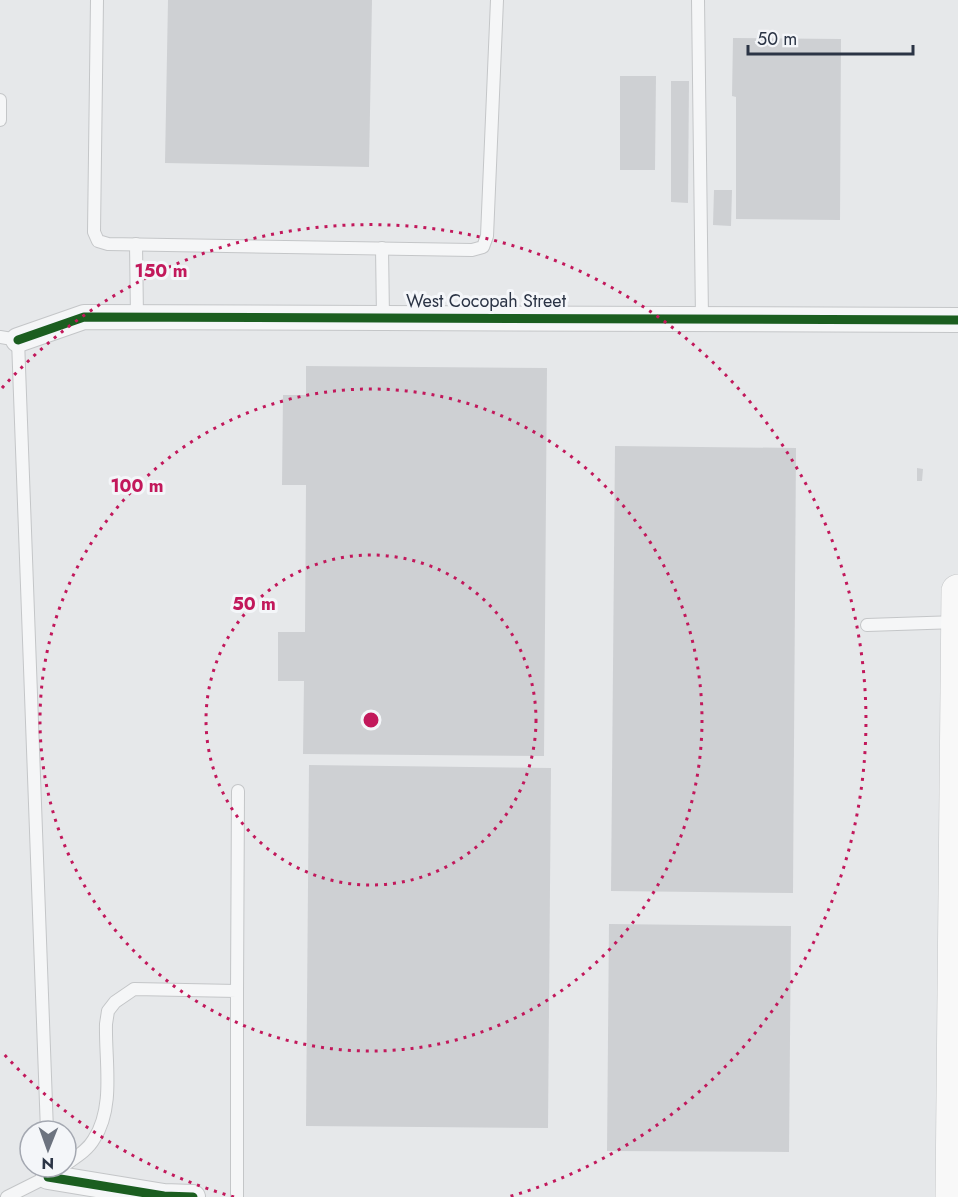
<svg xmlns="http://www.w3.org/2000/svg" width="958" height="1197" viewBox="0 0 958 1197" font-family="Jost,sans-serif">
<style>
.building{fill:#ced0d3}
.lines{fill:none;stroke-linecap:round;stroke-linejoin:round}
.service-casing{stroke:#c4c6c8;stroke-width:14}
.minor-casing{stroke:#c4c6c8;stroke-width:26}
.secondary-casing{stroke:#c4c6c8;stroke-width:34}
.service{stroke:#f5f6f7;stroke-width:12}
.minor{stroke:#f5f6f7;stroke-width:24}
.secondary{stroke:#f8f8f8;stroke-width:33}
.cycleway-casing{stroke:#f4f6f9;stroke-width:13}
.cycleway{stroke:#1b5e20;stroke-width:9}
.ring{fill:none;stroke:#c2185b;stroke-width:3;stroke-dasharray:3 6}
.labels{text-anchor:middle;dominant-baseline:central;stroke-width:6;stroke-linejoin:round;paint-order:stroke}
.street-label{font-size:18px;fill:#2b3445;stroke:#f4f6f9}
.centre{fill:#c2185b;stroke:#f4f6f9;stroke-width:3}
.ring-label{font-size:18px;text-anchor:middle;font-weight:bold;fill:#c2185b;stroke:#f4f6f9;stroke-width:6;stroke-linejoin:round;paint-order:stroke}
</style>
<rect width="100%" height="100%" fill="#e6e8ea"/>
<g class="building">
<path d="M 168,0 L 372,0 L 369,167 L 165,163 Z"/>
<path d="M 733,38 L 841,39 L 840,220 L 736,219 L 736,97 L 732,96 Z"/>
<path d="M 620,76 L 656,76 L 655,170 L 620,170 Z"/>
<path d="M 671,81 L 689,81 L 688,203 L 671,202 Z"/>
<path d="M 714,190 L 732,190 L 731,226 L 713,225 Z"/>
<path d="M 306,366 L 547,368 L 544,756 L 303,754 L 304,681 L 278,681 L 278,632 L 305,632 L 306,485 L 282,485 L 283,395 L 306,395 Z"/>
<path d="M 615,446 L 796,448 L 793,893 L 611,891 Z"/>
<path d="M 917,468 L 923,469 L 922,481 L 917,481 Z"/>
<path d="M 309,765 L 551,768 L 548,1128 L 306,1126 Z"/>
<path d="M 609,924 L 791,926 L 789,1152 L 607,1151 Z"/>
</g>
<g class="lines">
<g class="service-casing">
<g id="service">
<path d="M 97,0 L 94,232 L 98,241 L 108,244 L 472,250 L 483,247 L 487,236 L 497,0"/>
<path d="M 698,0 L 702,318"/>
<path d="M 0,100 L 0,120"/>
<path d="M 136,244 L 137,317"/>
<path d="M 382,248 L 383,317"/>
<path d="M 0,337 L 18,340 L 47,1131"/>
<path d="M 867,625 L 957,622"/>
<path d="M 237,991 L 238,791"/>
<path d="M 66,1164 C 76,1157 88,1150 94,1139 C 115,1107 105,1061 106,1024 L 108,1011 L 115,1002 L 134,989 L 237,991 L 237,1197"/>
<path d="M 7,1197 L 51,1175"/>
</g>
</g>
<g class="minor-casing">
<g id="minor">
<path d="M 18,340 L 84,317 L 958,320"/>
<path d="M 48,1177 L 164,1196 L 193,1197"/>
</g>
</g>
<g class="secondary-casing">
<path id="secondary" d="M 952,1197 L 958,591"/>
</g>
<use href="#service" class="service"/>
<use href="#minor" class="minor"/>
<use href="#secondary" class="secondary"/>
<g class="cycleway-casing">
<g id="cycleway">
<path d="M 18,340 L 84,317 L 958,320"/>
<path d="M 48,1177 L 164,1196 L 193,1197"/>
</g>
</g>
<use href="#cycleway" class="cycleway"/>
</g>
<g class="ring">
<circle cx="371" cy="720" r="165"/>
<circle cx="371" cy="720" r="331"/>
<path d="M234 1197A496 496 0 0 1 2 1052M2 388A496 496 0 1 1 508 1197"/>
</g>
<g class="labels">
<g class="street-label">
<text x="486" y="301">West Cocopah Street</text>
</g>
</g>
<circle cx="371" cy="720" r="9" class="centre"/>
<g class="ring-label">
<text x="161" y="277">150 m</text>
<text x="137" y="492">100 m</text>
<text x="254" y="610">50 m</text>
</g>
<g transform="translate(48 1149) rotate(181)"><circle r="28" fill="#f4f6f9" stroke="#a4a8b1" stroke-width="1.5"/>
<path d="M0-4.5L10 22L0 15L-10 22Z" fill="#6c737f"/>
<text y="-9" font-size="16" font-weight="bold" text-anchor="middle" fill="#2b3445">N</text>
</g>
<path d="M748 45v9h165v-9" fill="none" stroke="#2b3445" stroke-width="3"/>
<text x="757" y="45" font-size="18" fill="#2b3445" stroke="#f4f6f9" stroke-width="4.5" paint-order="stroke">50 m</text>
</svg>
